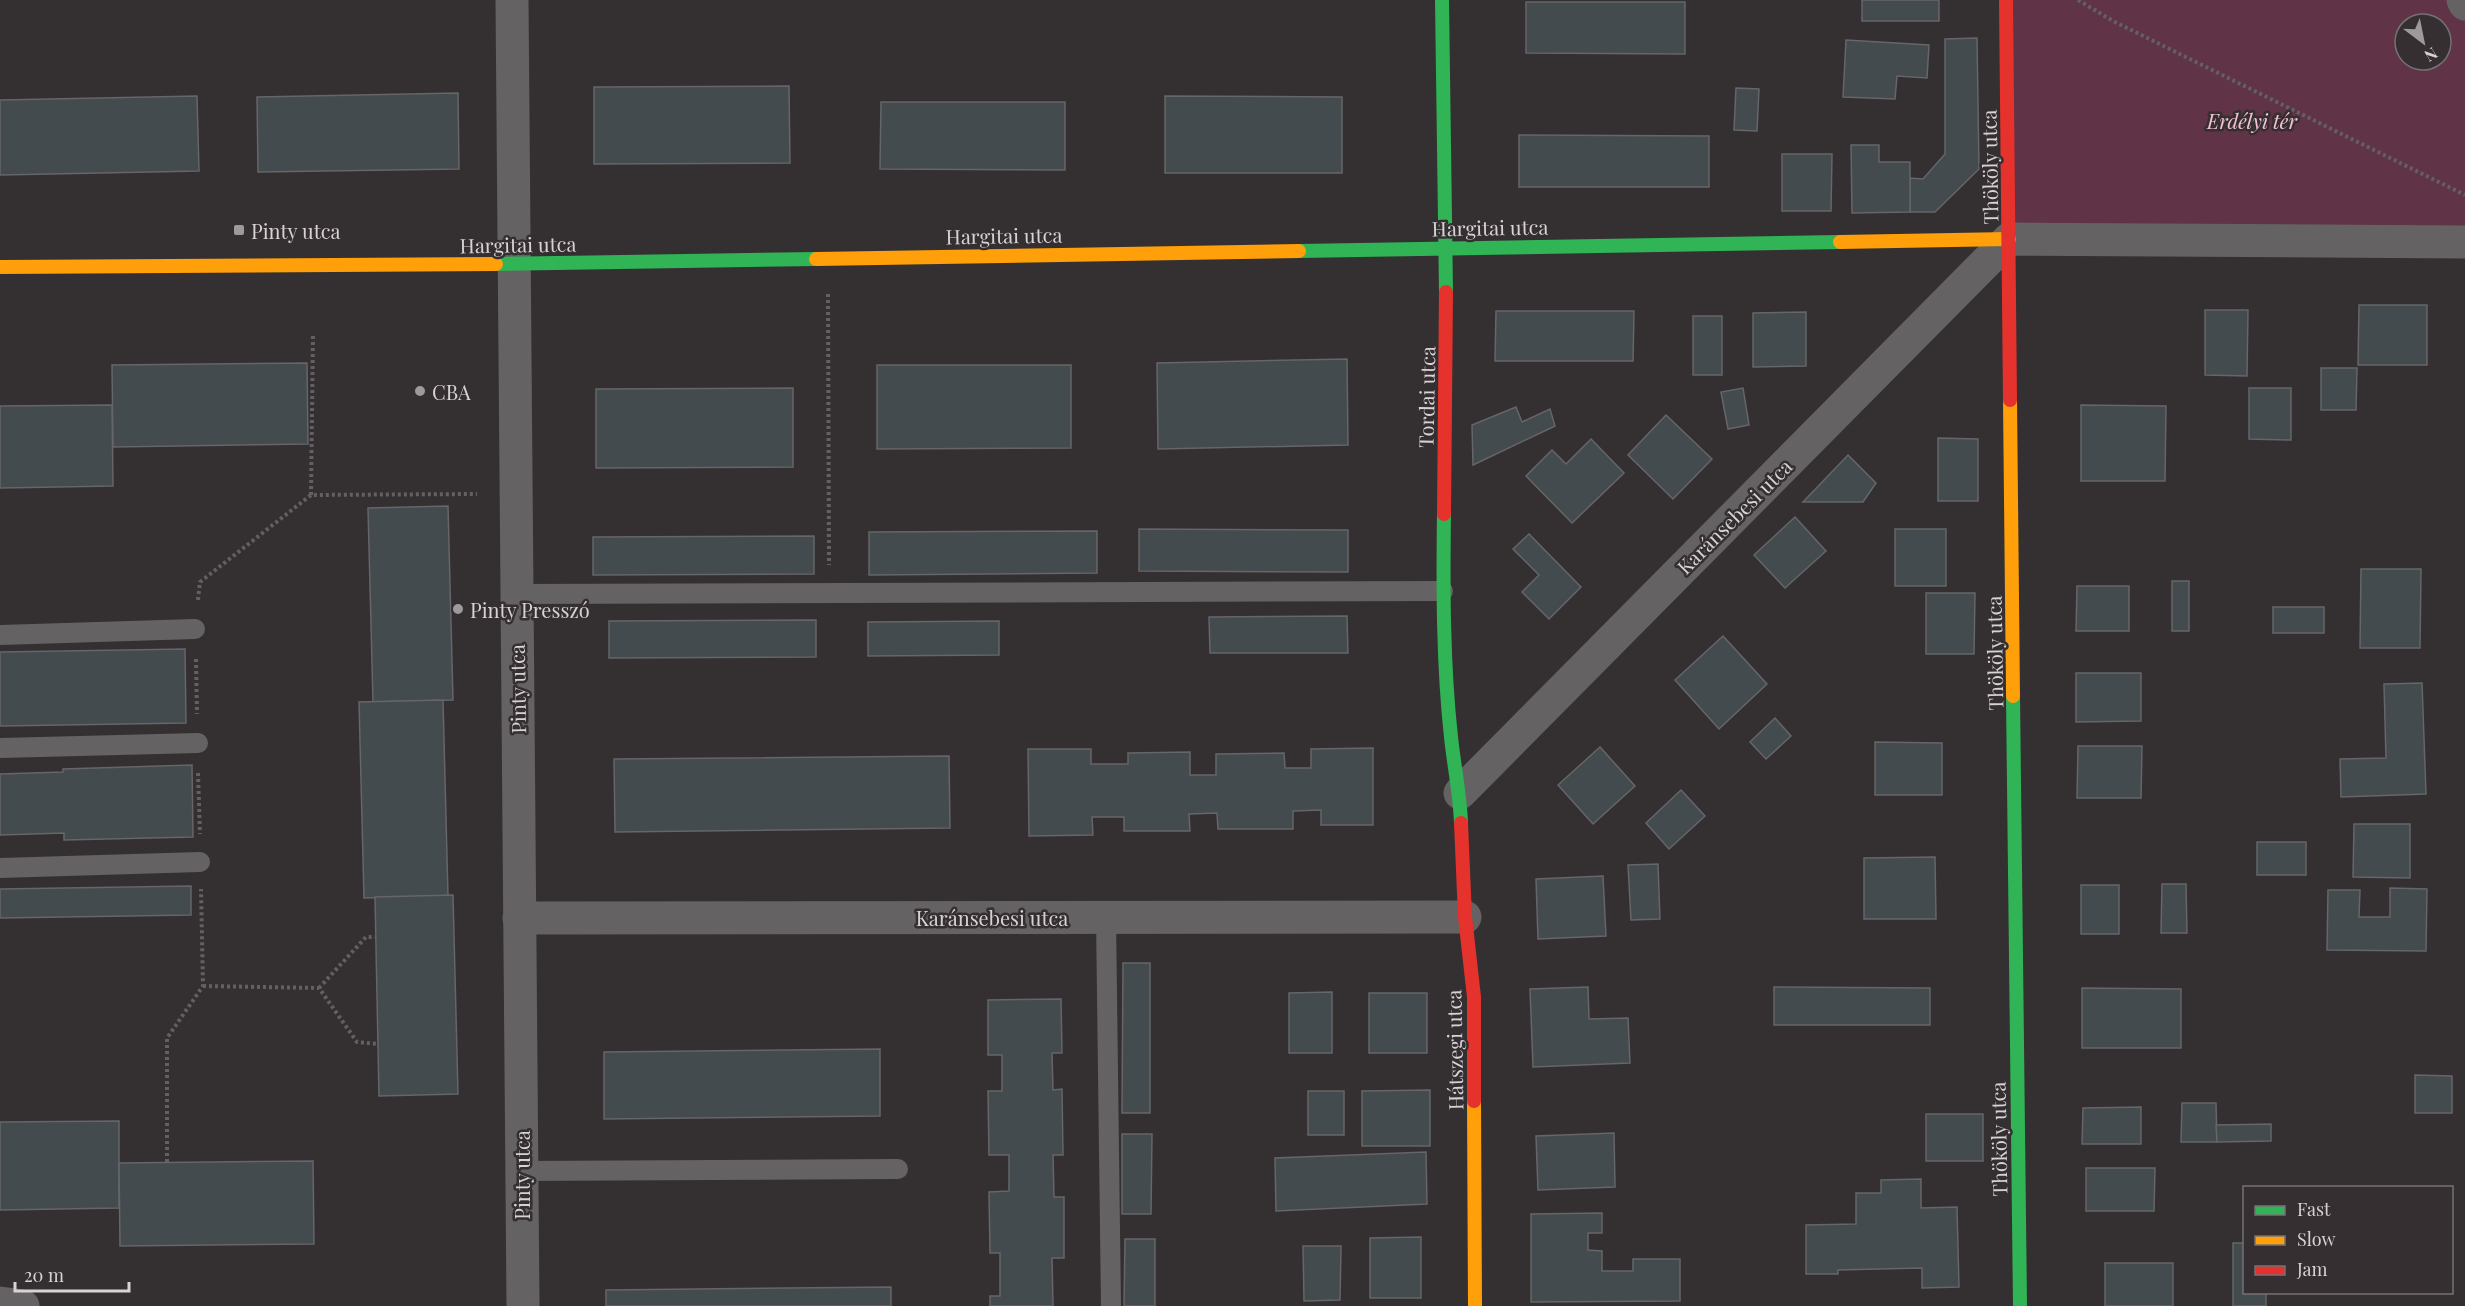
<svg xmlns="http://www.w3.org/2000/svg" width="2465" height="1306" viewBox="0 0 2465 1306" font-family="'Playfair Display',serif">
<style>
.green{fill:#603346;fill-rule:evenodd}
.building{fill:#434b4f;stroke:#666567;stroke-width:1.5}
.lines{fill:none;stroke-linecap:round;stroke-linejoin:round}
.path{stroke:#636062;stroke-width:4;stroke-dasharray:3 3;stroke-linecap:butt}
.lane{stroke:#646262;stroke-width:20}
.street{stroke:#646262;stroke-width:33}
.fast{stroke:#30b455;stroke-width:14}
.slow{stroke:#ff9f0a;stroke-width:14}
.jam{stroke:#e5322d;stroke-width:14}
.poi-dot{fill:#9e9a9c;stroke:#352f31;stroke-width:2}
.labels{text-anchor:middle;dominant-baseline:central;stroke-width:5;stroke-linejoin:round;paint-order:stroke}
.park-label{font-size:20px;font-style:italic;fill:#f6c1d4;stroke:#352f31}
.street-label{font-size:20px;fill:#d7d3d5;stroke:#352f31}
.poi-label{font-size:20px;fill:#d7d3d5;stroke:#352f31;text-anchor:start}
</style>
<rect width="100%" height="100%" fill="#343032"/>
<path class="green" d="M 2006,0 L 2463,0 L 2465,4 L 2465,242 L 2009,239 ZM 2405,24 L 2441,24 L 2441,60 L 2405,60 Z"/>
<g class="building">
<rect x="1862" y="0" width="77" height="21"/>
<path d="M 1526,2 L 1685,2 L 1685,54 L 1526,53 Z"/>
<path d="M 1977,38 L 1979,169 L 1935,212 L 1910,212 L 1910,178 L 1923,179 L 1945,154 L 1945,39 Z"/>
<path d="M 1846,40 L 1929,45 L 1927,78 L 1897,76 L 1895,99 L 1843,97 Z"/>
<path d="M 789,86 L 790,163 L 594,164 L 594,87 Z"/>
<path d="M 1736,88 L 1759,89 L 1757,131 L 1734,130 Z"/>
<path d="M 458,93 L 459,169 L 258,172 L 257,97 Z"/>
<path d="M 197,96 L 199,171 L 0,175 L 0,100 Z"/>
<path d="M 1165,96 L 1342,97 L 1342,173 L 1165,173 Z"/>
<path d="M 881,102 L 1065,102 L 1065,170 L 880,169 Z"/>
<path d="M 1519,135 L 1709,136 L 1709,187 L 1519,187 Z"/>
<path d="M 1851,145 L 1879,145 L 1879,162 L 1910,162 L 1910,212 L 1852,213 Z"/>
<path d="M 1782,154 L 1832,154 L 1831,211 L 1782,211 Z"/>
<path d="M 2359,305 L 2427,305 L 2427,365 L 2358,365 Z"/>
<path d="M 2205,310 L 2248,310 L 2247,376 L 2205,375 Z"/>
<path d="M 1496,311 L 1634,311 L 1633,361 L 1495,361 Z"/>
<path d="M 1806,312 L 1806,366 L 1753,367 L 1753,313 Z"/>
<rect x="1693" y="316" width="29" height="59"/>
<path d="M 1347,359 L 1348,445 L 1158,449 L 1157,363 Z"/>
<path d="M 307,363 L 308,444 L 113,447 L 112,365 Z"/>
<path d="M 877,365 L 1071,365 L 1071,448 L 877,449 Z"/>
<path d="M 2321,368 L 2357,368 L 2356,410 L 2321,410 Z"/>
<path d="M 793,388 L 793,467 L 596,468 L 596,389 Z"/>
<path d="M 1743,388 L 1749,425 L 1728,429 L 1721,392 Z"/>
<path d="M 2249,388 L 2291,388 L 2291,440 L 2249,439 Z"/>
<path d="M 112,405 L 113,486 L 0,488 L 0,406 Z"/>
<path d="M 2081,405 L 2166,406 L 2165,481 L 2081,481 Z"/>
<path d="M 1516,407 L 1522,422 L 1550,409 L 1555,426 L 1473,465 L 1472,425 Z"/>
<path d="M 1666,415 L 1712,459 L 1673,499 L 1628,455 Z"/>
<path d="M 1938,438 L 1978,439 L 1978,501 L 1938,501 Z"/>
<path d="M 1591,439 L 1624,473 L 1572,523 L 1526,476 L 1552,450 L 1566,464 Z"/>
<path d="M 1848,455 L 1876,483 L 1863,502 L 1803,502 Z"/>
<path d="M 448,506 L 453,700 L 373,702 L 368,508 Z"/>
<path d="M 1795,517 L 1826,551 L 1785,588 L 1754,555 Z"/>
<path d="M 1139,529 L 1348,530 L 1348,572 L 1139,571 Z"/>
<rect x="1895" y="529" width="51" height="57"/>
<path d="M 1097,531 L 1097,573 L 869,575 L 869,532 Z"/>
<path d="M 1529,534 L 1581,587 L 1549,619 L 1522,592 L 1539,575 L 1513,549 Z"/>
<path d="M 814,536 L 814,574 L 593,575 L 593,537 Z"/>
<path d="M 2361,569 L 2421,569 L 2420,648 L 2360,648 Z"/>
<rect x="2172" y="581" width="17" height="50"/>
<path d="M 2077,586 L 2129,586 L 2129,631 L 2076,631 Z"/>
<path d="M 1926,593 L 1975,593 L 1974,654 L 1926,654 Z"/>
<rect x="2273" y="607" width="51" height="26"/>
<path d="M 1347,616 L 1348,653 L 1210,653 L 1209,617 Z"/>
<path d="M 816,620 L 816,657 L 609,658 L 609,621 Z"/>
<path d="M 999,621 L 999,655 L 868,656 L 868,622 Z"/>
<path d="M 1723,636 L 1767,684 L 1719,729 L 1675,680 Z"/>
<path d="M 185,649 L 186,723 L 0,726 L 0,652 Z"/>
<path d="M 2076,673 L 2141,673 L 2141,721 L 2076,722 Z"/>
<path d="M 2422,683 L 2426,794 L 2341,797 L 2340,759 L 2386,758 L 2384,684 Z"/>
<path d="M 443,700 L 448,896 L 364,898 L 359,702 Z"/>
<path d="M 1775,718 L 1791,736 L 1766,759 L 1750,742 Z"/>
<path d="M 1875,742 L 1942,743 L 1942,795 L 1875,795 Z"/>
<path d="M 2078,746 L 2142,746 L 2141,798 L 2077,798 Z"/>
<path d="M 1600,747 L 1635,786 L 1593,824 L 1558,785 Z"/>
<path d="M 1373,748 L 1373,825 L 1321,825 L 1321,810 L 1293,811 L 1293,829 L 1218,829 L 1217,813 L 1189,814 L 1190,831 L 1124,831 L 1124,817 L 1092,817 L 1093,835 L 1029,836 L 1028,749 L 1091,749 L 1091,764 L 1128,764 L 1128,753 L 1190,752 L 1190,775 L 1216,775 L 1216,754 L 1284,753 L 1285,768 L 1311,768 L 1311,749 Z"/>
<path d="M 949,756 L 950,828 L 615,832 L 614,759 Z"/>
<path d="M 192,765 L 193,837 L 64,840 L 64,833 L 0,835 L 0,774 L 63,772 L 63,769 Z"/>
<path d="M 1681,790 L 1705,816 L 1669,849 L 1646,823 Z"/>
<path d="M 2354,824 L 2410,824 L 2410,878 L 2353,877 Z"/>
<rect x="2257" y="842" width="49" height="33"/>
<path d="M 1935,857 L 1936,919 L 1864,919 L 1864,858 Z"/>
<path d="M 1658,864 L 1660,919 L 1631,920 L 1628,865 Z"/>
<path d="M 1603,876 L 1606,936 L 1538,939 L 1536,879 Z"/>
<path d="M 2162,884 L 2186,884 L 2187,933 L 2161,933 Z"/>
<rect x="2081" y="885" width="38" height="49"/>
<path d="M 191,886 L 191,915 L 0,918 L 0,889 Z"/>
<path d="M 2390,888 L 2427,889 L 2426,951 L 2327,950 L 2328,890 L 2360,890 L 2359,917 L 2390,917 Z"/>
<path d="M 453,895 L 458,1094 L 379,1096 L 375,897 Z"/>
<path d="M 1123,963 L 1150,963 L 1150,1113 L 1122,1113 Z"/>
<path d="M 1588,987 L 1589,1019 L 1628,1018 L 1630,1063 L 1533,1067 L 1530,989 Z"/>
<path d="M 1774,987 L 1930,988 L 1930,1025 L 1774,1025 Z"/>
<path d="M 2082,988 L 2181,989 L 2181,1048 L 2082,1048 Z"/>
<path d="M 1332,992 L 1332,1053 L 1289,1053 L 1289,993 Z"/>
<rect x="1369" y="993" width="58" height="60"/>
<path d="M 1061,999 L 1062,1053 L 1052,1053 L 1053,1090 L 1062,1089 L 1063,1155 L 1053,1155 L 1054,1197 L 1064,1197 L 1064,1258 L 1052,1258 L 1053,1306 L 990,1306 L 990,1296 L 1000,1296 L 1000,1253 L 990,1253 L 989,1192 L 1009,1191 L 1009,1155 L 989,1155 L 988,1091 L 1002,1091 L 1002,1055 L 988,1055 L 988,1000 Z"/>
<path d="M 880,1049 L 880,1116 L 604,1119 L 604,1052 Z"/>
<path d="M 2415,1075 L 2452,1076 L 2452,1113 L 2415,1113 Z"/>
<path d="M 1430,1090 L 1430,1146 L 1362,1146 L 1362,1091 Z"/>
<rect x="1308" y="1091" width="36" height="44"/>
<path d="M 2182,1103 L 2216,1103 L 2217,1142 L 2181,1142 Z"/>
<path d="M 2141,1107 L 2141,1144 L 2082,1144 L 2083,1108 Z"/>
<rect x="1926" y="1114" width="57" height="47"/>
<path d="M 119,1121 L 119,1208 L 0,1210 L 0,1122 Z"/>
<path d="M 2271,1124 L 2271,1141 L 2217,1142 L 2216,1125 Z"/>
<path d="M 1614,1133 L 1615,1187 L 1538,1190 L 1536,1136 Z"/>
<path d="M 1122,1134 L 1152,1134 L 1151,1214 L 1122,1214 Z"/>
<path d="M 1426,1152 L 1427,1204 L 1276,1211 L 1275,1158 Z"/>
<path d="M 313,1161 L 314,1244 L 120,1246 L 119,1163 Z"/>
<path d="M 2086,1168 L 2155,1168 L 2154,1211 L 2086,1211 Z"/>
<path d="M 1921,1179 L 1921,1208 L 1957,1207 L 1959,1287 L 1922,1288 L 1922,1268 L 1838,1270 L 1838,1274 L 1806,1274 L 1806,1225 L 1856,1224 L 1856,1193 L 1881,1193 L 1881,1180 Z"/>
<path d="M 1602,1213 L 1602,1233 L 1588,1233 L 1588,1250 L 1602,1251 L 1602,1271 L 1633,1271 L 1633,1259 L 1680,1259 L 1680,1301 L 1531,1302 L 1531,1214 Z"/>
<path d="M 1421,1237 L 1421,1298 L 1370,1298 L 1370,1238 Z"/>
<path d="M 1125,1239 L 1155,1239 L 1155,1306 L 1124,1306 Z"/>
<path d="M 2233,1243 L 2244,1243 L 2244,1292 L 2266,1292 L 2266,1306 L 2233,1306 Z"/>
<path d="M 1303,1246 L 1341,1246 L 1340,1300 L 1304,1301 Z"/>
<rect x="2105" y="1263" width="68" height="43"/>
<path d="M 891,1287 L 891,1306 L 606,1306 L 606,1290 Z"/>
</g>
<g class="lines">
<g class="path">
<path d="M 2078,0 L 2113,21 L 2465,195"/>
<path d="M 828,294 L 829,565"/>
<path d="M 311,495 L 313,333"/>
<path d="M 198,600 L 200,582 L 311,495 L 477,494"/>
<path d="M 196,659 L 197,714"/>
<path d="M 198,773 L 200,834"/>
<path d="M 203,986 L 319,988 L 357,1042 L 378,1044"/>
<path d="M 319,988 L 366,937 L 376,937"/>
<path d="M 167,1162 L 167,1038 L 203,986 L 201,889"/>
</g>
<g class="lane">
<path d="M 517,594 L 1443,591"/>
<path d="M 0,635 L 195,629"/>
<path d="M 0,748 L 198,743"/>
<path d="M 0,868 L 200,862"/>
<path d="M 1106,917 L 1111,1306"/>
<path d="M 521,1171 L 898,1169"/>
</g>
<g class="street">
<path d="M 512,0 L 523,1306"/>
<path d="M 2463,0 L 2465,4"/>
<path d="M 1460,793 L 2009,239 L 2465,242"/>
<path d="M 519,918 L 1465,917"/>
<path d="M 0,1303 L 23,1306"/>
</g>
<g class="fast">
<path d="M 1442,0 L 1446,292"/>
<path d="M 1299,251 L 1840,242"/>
<path d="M 496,264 L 816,259"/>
<path d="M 1444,514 C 1443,588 1443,664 1451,737 C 1454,766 1460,794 1461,823"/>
<path d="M 2013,696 L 2020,1306"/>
</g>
<g class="slow">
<path d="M 1840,242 L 2009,239"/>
<path d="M 816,259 L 1299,251"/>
<path d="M 0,267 L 496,264"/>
<path d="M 2010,400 L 2013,696"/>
<path d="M 1474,1101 L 1475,1306"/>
</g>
<g class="jam">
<path d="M 2006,0 L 2010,400"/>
<path d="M 1444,514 L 1446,292"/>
<path d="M 1461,823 L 1465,917 L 1474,997 L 1474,1101"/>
</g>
</g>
<g class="poi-dot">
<rect x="233" y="224" width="12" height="12" rx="3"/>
<circle cx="420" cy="391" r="6"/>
<circle cx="458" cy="609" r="6"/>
</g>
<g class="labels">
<g class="park-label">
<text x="2252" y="120">Erdélyi tér</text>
</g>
<g class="street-label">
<text transform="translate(1989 167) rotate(-91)">Thököly utca</text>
<text transform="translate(1490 227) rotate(-1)">Hargitai utca</text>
<text transform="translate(1004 235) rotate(-1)">Hargitai utca</text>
<text transform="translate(518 244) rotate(-1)">Hargitai utca</text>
<text transform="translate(1426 397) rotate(-89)">Tordai utca</text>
<text transform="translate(1734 516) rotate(-45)">Karánsebesi utca</text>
<text transform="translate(1994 653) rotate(-91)">Thököly utca</text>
<text transform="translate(517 689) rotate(-91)">Pinty utca</text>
<text x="992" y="917">Karánsebesi utca</text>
<text transform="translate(1454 1050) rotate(-91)">Hátszegi utca</text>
<text transform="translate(1998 1139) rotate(-91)">Thököly utca</text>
<text transform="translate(521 1175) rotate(-90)">Pinty utca</text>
</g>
<g class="poi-label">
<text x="251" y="230">Pinty utca</text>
<text x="432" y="391">CBA</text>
<text x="470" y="609">Pinty Presszó</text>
</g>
</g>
<rect x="2243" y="1186" width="210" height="108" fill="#352f31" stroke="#767173" stroke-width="1.5"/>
<rect x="2255" y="1206" width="30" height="9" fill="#30b455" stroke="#767173" stroke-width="1.5"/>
<text x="2297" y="1216" font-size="18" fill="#d7d3d5">Fast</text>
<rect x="2255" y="1236" width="30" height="9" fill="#ff9f0a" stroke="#767173" stroke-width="1.5"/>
<text x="2297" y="1246" font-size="18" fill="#d7d3d5">Slow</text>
<rect x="2255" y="1266" width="30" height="9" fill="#e5322d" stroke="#767173" stroke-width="1.5"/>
<text x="2297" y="1276" font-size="18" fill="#d7d3d5">Jam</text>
<g transform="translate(2423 42) rotate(148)"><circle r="28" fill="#352f31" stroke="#767173" stroke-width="1.5"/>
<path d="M0-4.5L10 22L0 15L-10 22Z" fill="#9e9a9c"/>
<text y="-9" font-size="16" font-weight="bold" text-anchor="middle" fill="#d7d3d5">N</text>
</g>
<path d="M15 1282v9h114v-9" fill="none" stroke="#d7d3d5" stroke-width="3"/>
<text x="24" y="1282" font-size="18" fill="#d7d3d5" stroke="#352f31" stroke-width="4.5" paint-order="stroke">20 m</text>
</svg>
